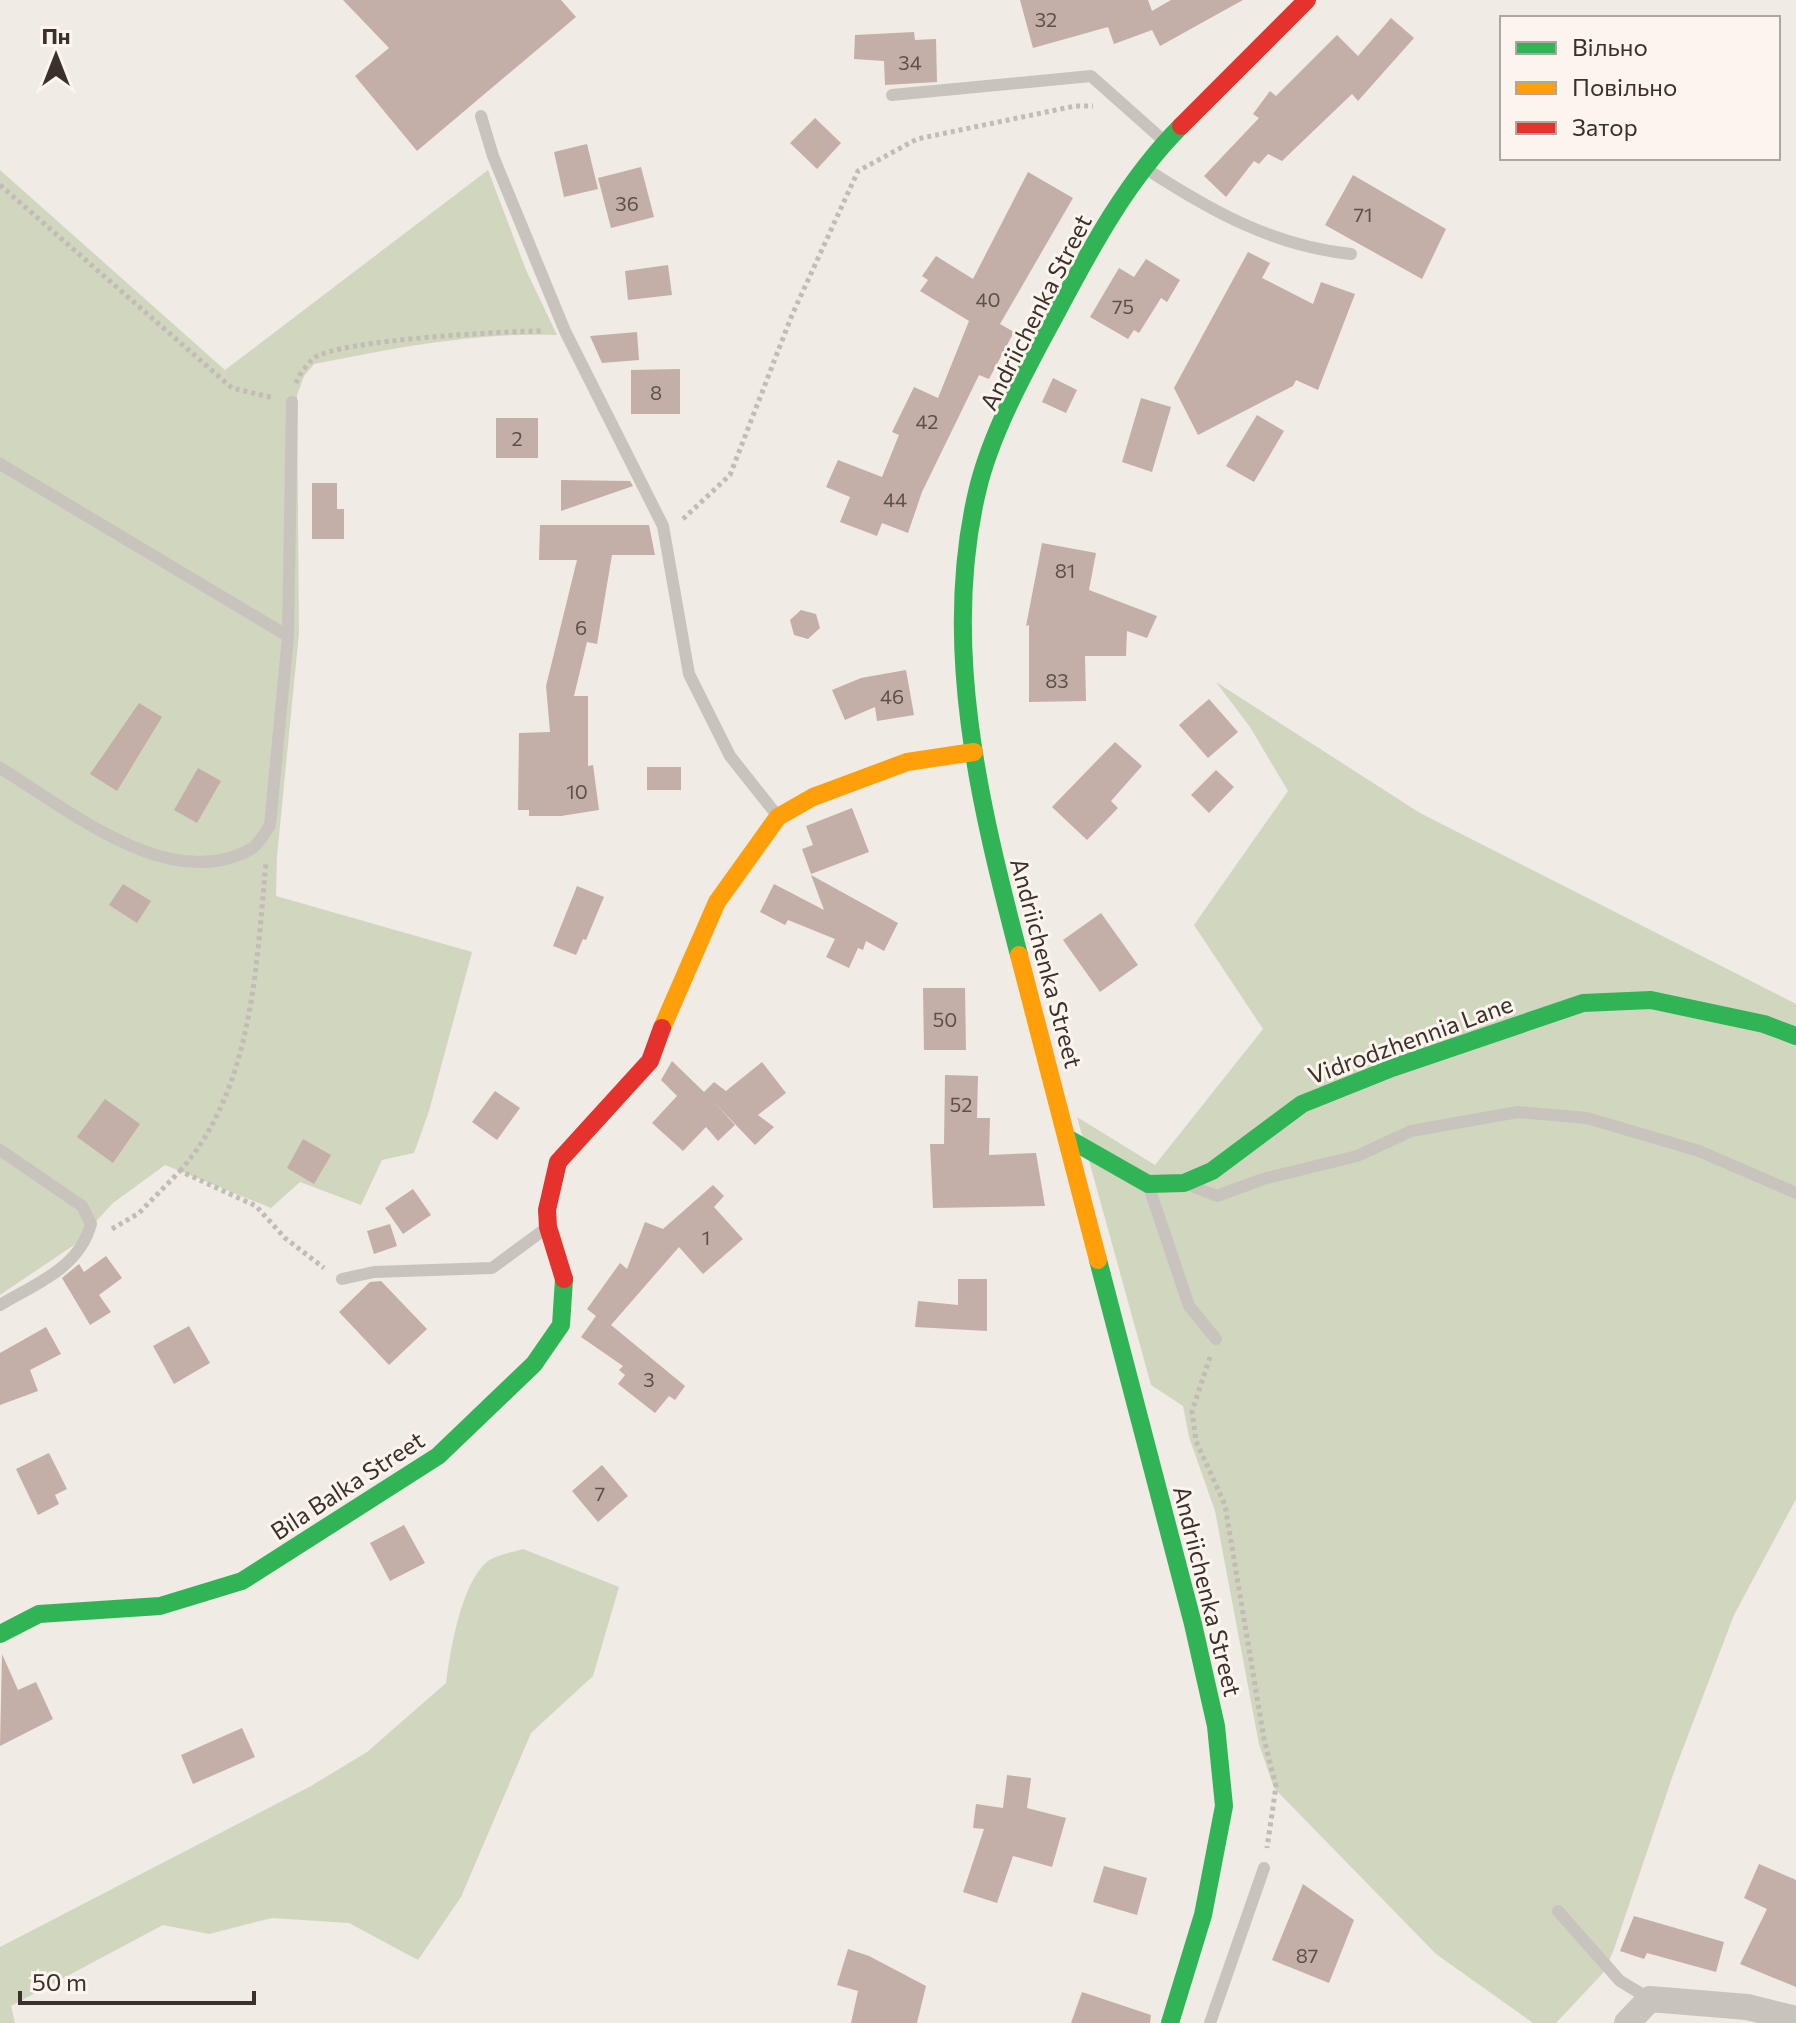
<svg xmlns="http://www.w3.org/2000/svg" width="1796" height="2023" viewBox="0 0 1796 2023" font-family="Commissioner,sans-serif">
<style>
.green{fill:#d1d6bf}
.building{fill:#c3afa7}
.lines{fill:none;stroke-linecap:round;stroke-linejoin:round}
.path{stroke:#c2bbb6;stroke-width:5;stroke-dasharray:4 4;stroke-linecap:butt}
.lane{stroke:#c9c3be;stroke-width:12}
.street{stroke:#c9c3be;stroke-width:26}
.fast{stroke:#30b455;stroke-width:18}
.slow{stroke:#ff9f0a;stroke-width:18}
.jam{stroke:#e5322d;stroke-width:18}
.labels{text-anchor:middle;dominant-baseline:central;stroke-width:6;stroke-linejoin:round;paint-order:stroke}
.number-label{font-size:20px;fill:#5d504a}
.street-label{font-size:24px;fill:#3b302b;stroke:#fbf5ee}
</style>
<rect width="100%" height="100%" fill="#f0ebe5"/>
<g class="green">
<path d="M 0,170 L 225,370 L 488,170 L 526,270 L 557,335 C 475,332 395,348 314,364 L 304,376 L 297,395 L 299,633 L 277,856 L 276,896 L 472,952 L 429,1111 L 414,1153 L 382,1160 L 361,1205 L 300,1182 L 271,1208 L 165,1165 L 113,1203 L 74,1245 L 0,1295 Z"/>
<path d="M 1216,682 L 1420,813 L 1796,1004 L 1796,1499 L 1734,1615 L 1674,1772 L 1613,1952 L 1603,1973 L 1556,2023 L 1533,2023 L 1436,1954 L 1274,1788 L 1259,1744 L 1215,1511 L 1189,1437 L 1183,1406 L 1151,1385 L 1077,1117 L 1155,1165 L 1263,1029 L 1194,925 L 1288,791 L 1250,727 Z"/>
<path d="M 523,1549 L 619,1587 L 593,1676 L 531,1733 L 461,1897 L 418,1960 L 349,1923 L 272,1918 L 209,1934 L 163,1925 L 11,2006 L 15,2023 L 0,2023 L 0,1947 L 311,1786 L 367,1752 L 446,1683 C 450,1652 461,1582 488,1561 C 496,1555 513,1552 523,1549 Z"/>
</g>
<g class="building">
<path d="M 343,0 L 561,0 L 576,17 L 417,151 L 355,76 L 389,48 Z"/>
<path d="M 1020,0 L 1148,0 L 1152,11 L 1171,0 L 1243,0 L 1160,46 L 1152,30 L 1114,44 L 1108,27 L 1033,48 Z"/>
<path d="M 1391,18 L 1414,38 L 1358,101 L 1352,94 L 1282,161 L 1268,154 L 1259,164 L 1254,161 L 1226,197 L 1204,176 L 1259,118 L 1253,114 L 1270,91 L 1276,96 L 1337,35 L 1358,56 Z"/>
<path d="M 914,32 L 915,40 L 936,39 L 937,82 L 885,85 L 884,61 L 854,59 L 855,35 Z"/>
<path d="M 815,118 L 841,143 L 817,169 L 790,143 Z"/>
<path d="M 587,144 L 598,189 L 564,197 L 554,152 Z"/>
<path d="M 641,167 L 654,217 L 611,228 L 598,178 Z"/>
<path d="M 1028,172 L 1073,198 L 1000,324 L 1014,332 L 989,379 L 979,375 L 922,492 L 908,533 L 882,523 L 877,536 L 840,522 L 850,497 L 826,487 L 838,460 L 882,477 L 899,435 L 892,432 L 914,387 L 938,398 L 969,321 L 920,291 L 928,280 L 922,276 L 936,256 L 973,279 Z"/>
<path d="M 1353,175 L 1446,229 L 1422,279 L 1325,225 Z"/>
<path d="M 1248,252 L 1270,263 L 1262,278 L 1313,304 L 1321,282 L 1355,294 L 1318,390 L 1296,380 L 1293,386 L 1198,435 L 1174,388 Z"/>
<path d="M 1146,259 L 1180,280 L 1167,302 L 1161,298 L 1139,333 L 1134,330 L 1128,339 L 1090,317 L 1119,268 L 1134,277 Z"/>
<path d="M 668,265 L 672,295 L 628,300 L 625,271 Z"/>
<path d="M 637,332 L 639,360 L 602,363 L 590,336 Z"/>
<path d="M 680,369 L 680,414 L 631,414 L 631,370 Z"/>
<path d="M 1053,378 L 1077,390 L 1066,413 L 1042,402 Z"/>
<path d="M 1141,398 L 1171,407 L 1152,472 L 1122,462 Z"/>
<path d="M 1257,415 L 1284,431 L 1254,482 L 1226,466 Z"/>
<rect x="496" y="418" width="42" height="40"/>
<path d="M 561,480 L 630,481 L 633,486 L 561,511 Z"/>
<path d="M 312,483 L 337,483 L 337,509 L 344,509 L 344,539 L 312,539 Z"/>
<path d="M 540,525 L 649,525 L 655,555 L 612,555 L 597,644 L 587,642 L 574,696 L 588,696 L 588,766 L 593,765 L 599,810 L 561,816 L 529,816 L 529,810 L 518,810 L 519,733 L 550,732 L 546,686 L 577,560 L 539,560 Z"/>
<path d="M 1042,543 L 1096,553 L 1089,590 L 1157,616 L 1147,638 L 1127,631 L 1126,656 L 1085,656 L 1086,701 L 1029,702 L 1029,625 L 1026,626 Z"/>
<path d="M 801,610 L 816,614 L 820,628 L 808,639 L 794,635 L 790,620 Z"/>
<path d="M 906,670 L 914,715 L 877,721 L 875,707 L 845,720 L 832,690 L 861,678 Z"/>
<path d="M 1209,699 L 1238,732 L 1208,758 L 1179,725 Z"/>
<path d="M 139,703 L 162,717 L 117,791 L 90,774 Z"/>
<path d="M 1115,742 L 1142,766 L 1111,801 L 1118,808 L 1087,840 L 1052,807 Z"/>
<rect x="647" y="767" width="34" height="23"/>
<path d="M 198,768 L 221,781 L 197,823 L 174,810 Z"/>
<path d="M 1216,770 L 1234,787 L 1209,813 L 1191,795 Z"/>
<path d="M 852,808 L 869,852 L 811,874 L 802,849 L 813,845 L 806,826 Z"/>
<path d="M 811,875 L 898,923 L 884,951 L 866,941 L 863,950 L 858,948 L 849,968 L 826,957 L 835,939 L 788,920 L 785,925 L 760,912 L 774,884 L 824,910 Z"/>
<path d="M 123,884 L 151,901 L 137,923 L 109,905 Z"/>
<path d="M 577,886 L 604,897 L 586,940 L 583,939 L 576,955 L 553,946 Z"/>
<path d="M 1101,913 L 1138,965 L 1100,992 L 1063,940 Z"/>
<path d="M 923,988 L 965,988 L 966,1050 L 924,1050 Z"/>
<path d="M 672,1061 L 704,1092 L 714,1082 L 726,1091 L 762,1062 L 786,1093 L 758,1115 L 774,1127 L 755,1145 L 712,1100 L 735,1125 L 718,1141 L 706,1127 L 683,1151 L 652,1123 L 677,1096 L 661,1080 Z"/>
<path d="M 945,1075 L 978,1076 L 977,1118 L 990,1118 L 989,1155 L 1036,1153 L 1045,1206 L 933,1208 L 930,1144 L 944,1144 Z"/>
<path d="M 495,1091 L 520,1108 L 497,1140 L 472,1122 Z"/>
<path d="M 105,1099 L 140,1124 L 113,1163 L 77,1137 Z"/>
<path d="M 303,1139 L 331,1155 L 314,1184 L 287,1168 Z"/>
<path d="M 713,1185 L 724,1196 L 714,1207 L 743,1239 L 703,1274 L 679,1247 L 611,1325 L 685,1386 L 675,1400 L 669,1396 L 655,1413 L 618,1384 L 625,1375 L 619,1370 L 623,1366 L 581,1337 L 596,1316 L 587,1309 L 620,1263 L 627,1269 L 645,1222 L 663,1229 Z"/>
<path d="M 413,1189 L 431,1215 L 403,1234 L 385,1208 Z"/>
<path d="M 390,1224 L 397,1246 L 374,1254 L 367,1231 Z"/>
<path d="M 106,1256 L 122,1278 L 99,1295 L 111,1312 L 90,1325 L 62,1278 L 79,1264 L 84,1272 Z"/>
<path d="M 958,1279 L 987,1279 L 987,1331 L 915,1327 L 918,1301 L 958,1305 Z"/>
<path d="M 381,1281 L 427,1329 L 389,1365 L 339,1312 L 370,1282 Z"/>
<path d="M 189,1326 L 210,1363 L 174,1384 L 153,1346 Z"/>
<path d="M 46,1327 L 61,1354 L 30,1370 L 38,1391 L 0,1405 L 0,1353 Z"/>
<path d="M 49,1453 L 67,1489 L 55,1495 L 59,1504 L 38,1515 L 16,1469 Z"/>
<path d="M 602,1465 L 628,1496 L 598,1522 L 572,1491 Z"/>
<path d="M 404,1525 L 425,1563 L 390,1581 L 370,1543 Z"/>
<path d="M 2,1654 L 18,1690 L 36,1682 L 53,1719 L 0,1746 Z"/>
<path d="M 242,1728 L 255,1757 L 193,1784 L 181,1755 Z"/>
<path d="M 1007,1775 L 1031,1778 L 1027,1808 L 1066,1818 L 1052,1867 L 1013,1856 L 997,1903 L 963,1892 L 984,1829 L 973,1828 L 976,1804 L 1003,1808 Z"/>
<path d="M 1759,1864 L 1796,1880 L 1796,1987 L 1740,1964 L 1767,1909 L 1744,1898 Z"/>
<path d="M 1104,1866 L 1147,1878 L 1137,1915 L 1093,1902 Z"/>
<path d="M 1303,1884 L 1354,1920 L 1329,1983 L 1272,1960 Z"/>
<path d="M 1634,1916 L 1724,1942 L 1716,1972 L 1647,1953 L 1644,1959 L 1620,1951 Z"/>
<path d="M 848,1949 L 869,1956 L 926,1986 L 917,2023 L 851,2023 L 858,1991 L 837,1985 Z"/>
<path d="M 1082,1992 L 1151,2015 L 1150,2023 L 1071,2023 Z"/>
</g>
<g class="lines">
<g class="path">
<path d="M 0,185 L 232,388 L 274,398"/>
<path d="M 296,383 C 299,375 307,364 314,358 C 338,340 505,331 542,331"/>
<path d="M 683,519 L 730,475 L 792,315 L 858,171 L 917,139 L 1075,106 L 1093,106"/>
<path d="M 180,1171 C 253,1088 256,968 266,863"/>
<path d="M 112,1229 L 139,1213 L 180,1171 L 256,1206 L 285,1238 L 324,1268"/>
<path d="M 1210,1357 L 1192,1411 L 1196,1441 L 1225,1505 L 1264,1739 L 1276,1786 L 1267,1848"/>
</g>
<g class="lane">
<path d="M 892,95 L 1091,76 L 1163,140"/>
<path d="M 481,116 L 493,156 L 565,331 L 663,526 L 689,674 L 730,756 L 776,814"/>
<path d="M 1148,170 C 1211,211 1274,246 1351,254"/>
<path d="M 0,464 L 288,636"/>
<path d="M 0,768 C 68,809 170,895 251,849 C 259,844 265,833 270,825 L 288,636 L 292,402"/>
<path d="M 0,1150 L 82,1206 L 91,1224 C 79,1268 37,1283 0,1305"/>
<path d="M 1149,1187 L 1189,1306 L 1216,1339"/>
<path d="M 1194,1187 L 1217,1196 L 1263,1179 L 1357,1156 L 1411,1131 L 1518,1112 L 1587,1118 L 1699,1151 L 1796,1193"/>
<path d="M 342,1279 L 374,1272 L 492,1268 L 545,1229"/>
<path d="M 1558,1911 L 1620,1981 L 1650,1999"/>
<path d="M 1210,2023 L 1264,1868"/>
</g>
<path class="street" d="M 1627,2023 L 1650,1999 L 1747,2007 L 1796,2019"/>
<g class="fast">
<path d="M 1019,955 C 980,805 940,643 978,488 C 992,430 1029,364 1057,312 C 1092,246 1128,179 1181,126"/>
<path d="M 1069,1139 L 1148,1184 L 1184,1183 L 1212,1171 L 1302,1104 L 1392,1068 L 1583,1003 L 1651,1000 L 1764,1024 L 1796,1036"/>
<path d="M 1098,1260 L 1193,1624 L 1216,1726 L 1224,1806 L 1203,1915 L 1170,2023"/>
<path d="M 0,1634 L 39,1614 L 160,1606 L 242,1581 L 438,1456 L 534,1364 L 561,1325 L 564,1279"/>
</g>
<g class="slow">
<path d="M 1019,955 L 1098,1260"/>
<path d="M 662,1028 L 717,902 L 778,817 L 813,797 L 907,762 L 974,752"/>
</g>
<g class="jam">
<path d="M 1181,126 L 1307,0"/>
<path d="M 564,1279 L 548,1227 L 547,1210 L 558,1162 L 650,1061 L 662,1028"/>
</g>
</g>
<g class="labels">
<g class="number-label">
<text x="1046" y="19">32</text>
<text x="910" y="62">34</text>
<text x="627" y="203">36</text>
<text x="1363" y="214">71</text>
<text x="988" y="299">40</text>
<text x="1123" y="306">75</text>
<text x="656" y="392">8</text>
<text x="927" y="421">42</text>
<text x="517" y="438">2</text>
<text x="895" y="499">44</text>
<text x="1065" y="570">81</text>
<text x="581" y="627">6</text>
<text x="1057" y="680">83</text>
<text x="892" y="696">46</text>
<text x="577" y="791">10</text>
<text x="945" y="1019">50</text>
<text x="961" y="1104">52</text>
<text x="706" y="1237">1</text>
<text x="649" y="1379">3</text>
<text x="600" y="1493">7</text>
<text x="1307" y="1955">87</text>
</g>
<g class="street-label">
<text transform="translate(1035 312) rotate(-63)">Andriichenka Street</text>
<text transform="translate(1047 963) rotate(75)">Andriichenka Street</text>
<text transform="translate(1410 1039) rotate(-20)">Vidrodzhennia Lane</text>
<text transform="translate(347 1485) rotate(-33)">Bila Balka Street</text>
<text transform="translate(1208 1591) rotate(76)">Andriichenka Street</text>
</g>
</g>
<rect x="1500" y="16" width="280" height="144" fill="#fbf5ee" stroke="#aea6a0" stroke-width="2"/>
<rect x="1516" y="42" width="40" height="12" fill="#30b455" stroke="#aea6a0" stroke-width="2"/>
<text x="1572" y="56" font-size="24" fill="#3b302b">Вільно</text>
<rect x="1516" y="82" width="40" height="12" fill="#ff9f0a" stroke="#aea6a0" stroke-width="2"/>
<text x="1572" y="96" font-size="24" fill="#3b302b">Повільно</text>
<rect x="1516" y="122" width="40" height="12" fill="#e5322d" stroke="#aea6a0" stroke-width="2"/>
<text x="1572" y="136" font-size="24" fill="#3b302b">Затор</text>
<g transform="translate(56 56)" stroke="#fbf5ee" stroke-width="6" paint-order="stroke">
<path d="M0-6L14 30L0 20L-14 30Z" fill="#3b302b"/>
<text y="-12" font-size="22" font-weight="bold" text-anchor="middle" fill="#3b302b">Пн</text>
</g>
<path d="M20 1991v12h234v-12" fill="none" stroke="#3b302b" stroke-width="4"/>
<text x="32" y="1991" font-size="24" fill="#3b302b" stroke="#fbf5ee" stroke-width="6" paint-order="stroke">50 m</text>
</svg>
